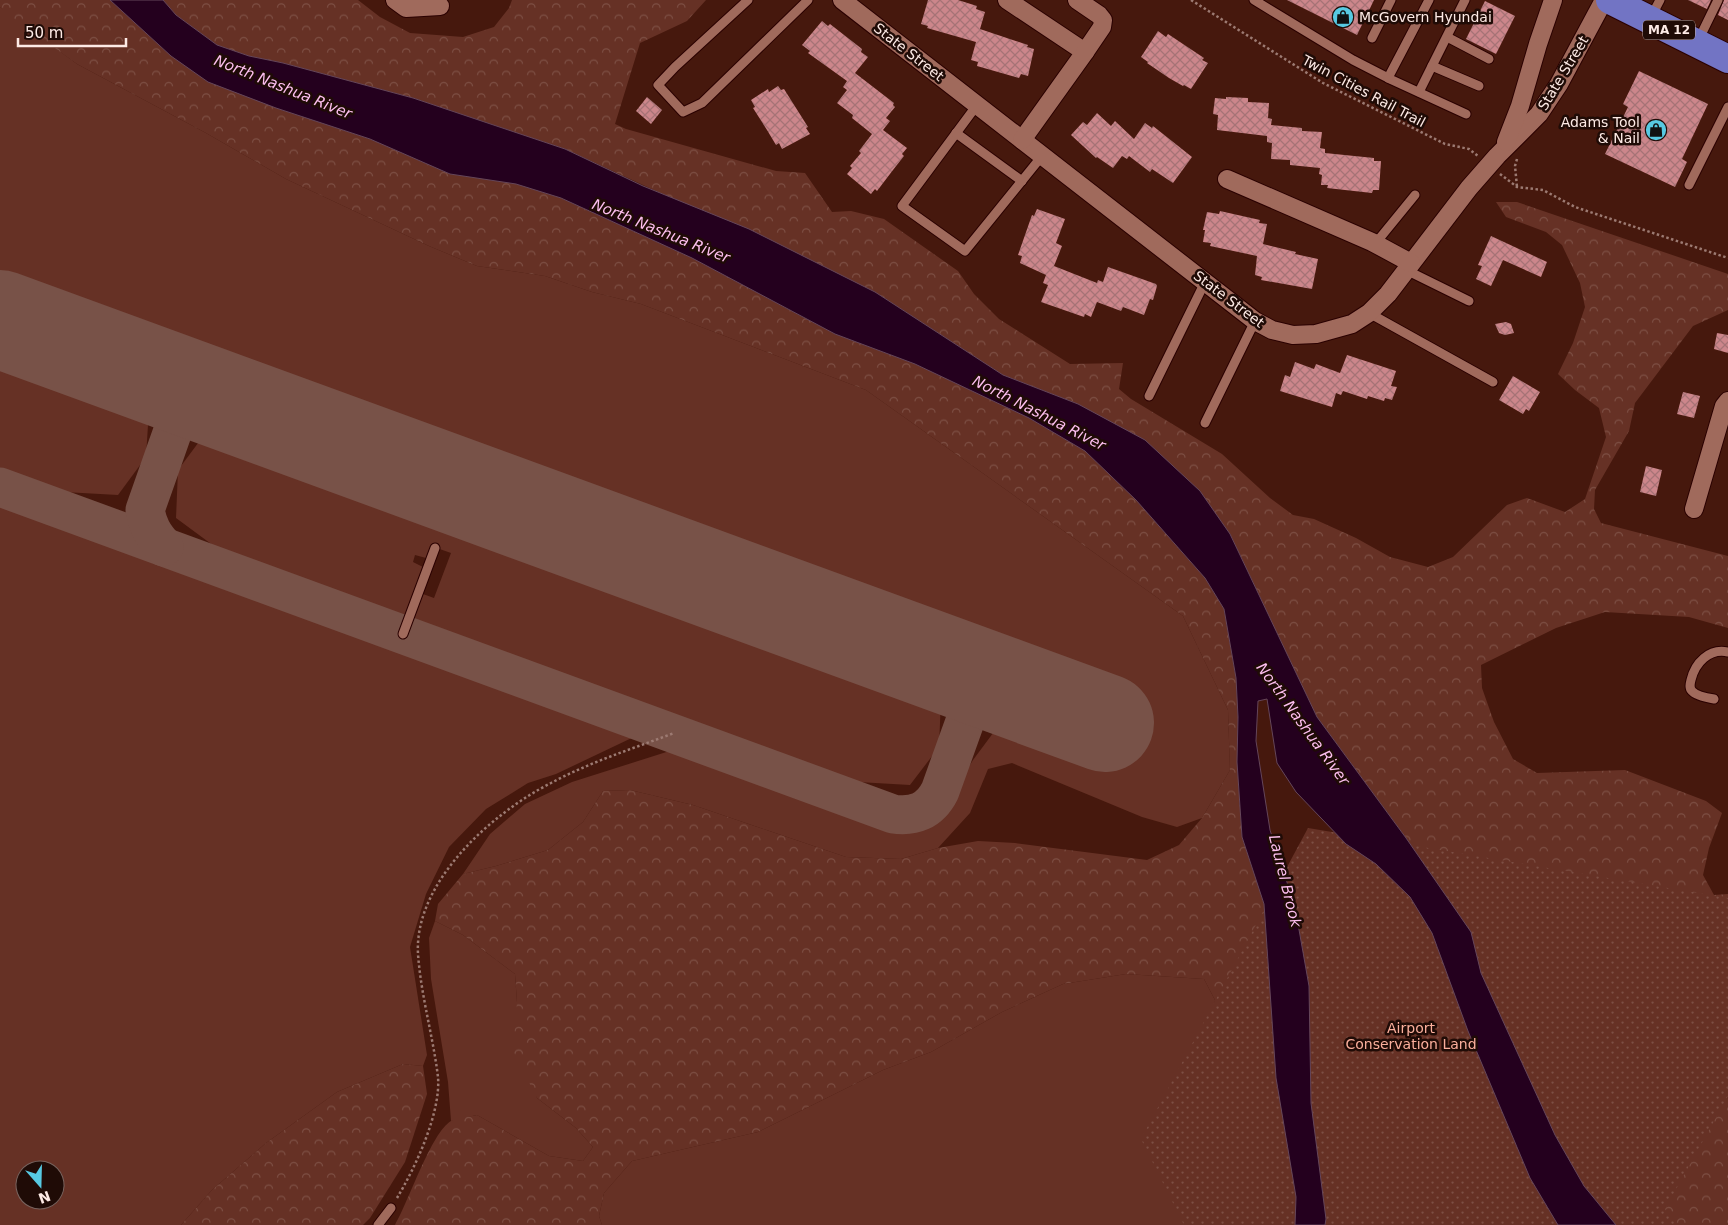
<svg xmlns="http://www.w3.org/2000/svg" width="1728" height="1225" viewBox="0 0 1728 1225" font-family="'DejaVu Sans',sans-serif">
<style>
.green{fill:#663125;fill-rule:evenodd}
.forest{fill:url(#forest-crowns)}
.park{fill:url(#park-dots)}
.water{fill:#24001e;stroke:#65465a}
.lines{fill:none;stroke-linecap:round;stroke-linejoin:round}
.taxiway{stroke:#785248;stroke-width:39}
.runway{stroke:#785248;stroke-width:98}
.building{fill:url(#building-cross-hatch)}
.service-casing{stroke:#2a0000;stroke-width:11}
.minor-casing{stroke:#2a0000;stroke-width:20}
.trunk-casing{stroke:#2a0000;stroke-width:30}
.path{stroke:#9c7a72;stroke-width:2.5;stroke-dasharray:2.5 2.5;stroke-linecap:butt}
.service{stroke:#a06a5c;stroke-width:9}
.minor{stroke:#a06a5c;stroke-width:18}
.trunk{stroke:#7274c4;stroke-width:28}
.labels{text-anchor:middle;dominant-baseline:central;stroke-width:5;stroke-linejoin:round;paint-order:stroke}
.shield{fill:#1f0b06;stroke:#baa7a2;stroke-width:1}
.shield-label{font-size:12px;font-weight:bold;fill:#fdeae5}
.poi-label{font-size:14px;fill:#fdeae5;stroke:#1f0b06;text-anchor:start}
.street-label{font-size:14px;fill:#fdeae5;stroke:#1f0b06}
.park-label{font-size:14px;fill:#fbaf9c;stroke:#1f0b06}
.water-label{font-size:15px;font-style:italic;fill:#fdbfef;stroke:#1f0b06}
</style>
<defs>
<pattern id="forest-crowns" width="20" height="18" patternUnits="userSpaceOnUse" patternTransform="scale(1.25)"><rect width="20" height="18" fill="#663125"/><path d="M2 6a3 3 0 1 1 6 0M12 15a3 3 0 1 1 6 0" fill="none" stroke="#7d4f44"/></pattern>
<pattern id="park-dots" width="8" height="8" patternUnits="userSpaceOnUse" patternTransform="scale(1.25)"><rect width="8" height="8" fill="#663125"/><path d="M2 2h.1M6 6h.1" fill="none" stroke="#7d4f44" stroke-width="1.8" stroke-linecap="round"/></pattern>
<pattern id="building-cross-hatch" width="8" height="8" patternUnits="userSpaceOnUse" patternTransform="scale(1.25)"><rect width="8" height="8" fill="#cc868b"/><path d="M0 0l8 8M0 8l8-8" fill="none" stroke="#a67376"/></pattern>
</defs>
<rect width="100%" height="100%" fill="#46180d"/>
<g class="green">
<path d="M 0,7 L 77,64 L 206,133 L 286,179 L 429,246 L 477,266 L 545,276 L 592,292 L 641,304 L 866,390 L 1183,616 L 1228,710 L 1230,770 L 1202,818 L 1177,827 L 1142,817 L 1012,763 L 988,769 L 970,813 L 938,848 L 901,859 L 846,857 L 693,805 L 630,790 L 603,791 L 583,822 L 548,850 L 496,866 L 463,874 L 490,834 L 525,804 L 572,782 L 679,748 L 892,827 L 914,828 L 930,820 L 943,809 L 973,760 L 1002,721 L 1097,755 L 1118,692 L 0,284 Z"/>
<path d="M 0,354 L 149,409 L 146,457 L 118,495 L 64,492 L 0,473 Z"/>
<path d="M 207,431 L 941,699 L 939,747 L 910,785 L 858,782 L 742,746 L 412,625 L 423,594 L 434,598 L 451,553 L 431,546 L 426,558 L 415,555 L 413,562 L 423,567 L 403,621 L 336,598 L 218,549 L 176,518 L 178,470 Z"/>
<path d="M 0,501 L 638,735 L 556,774 L 528,783 L 486,809 L 449,847 L 426,894 L 410,947 L 427,1055 L 423,1066 L 403,1064 L 337,1092 L 266,1143 L 212,1190 L 181,1225 L 0,1225 ZM 25,1170 L 55,1170 L 55,1200 L 25,1200 Z"/>
<path d="M 435,921 L 463,935 L 515,974 L 517,1002 L 537,1098 L 576,1128 L 593,1147 L 583,1161 L 549,1156 L 477,1115 L 451,1121 L 448,1082 L 431,979 L 429,938 Z"/>
<path d="M 1126,974 L 1204,979 L 1215,1000 L 1208,1225 L 602,1225 L 599,1216 L 604,1193 L 632,1161 L 758,1132 L 883,1070 L 931,1052 L 1002,1012 L 1063,984 Z"/>
</g>
<g class="forest">
<path d="M 0,0 L 110,0 L 171,56 L 276,108 L 370,139 L 450,174 L 516,184 L 561,198 L 692,258 L 835,334 L 915,364 L 1029,418 L 1085,451 L 1136,500 L 1205,578 L 1224,609 L 1236,678 L 1238,717 L 1237,762 L 1242,837 L 1264,904 L 1267,964 L 1213,1043 L 1215,1000 L 1204,979 L 1126,974 L 1063,984 L 1002,1012 L 931,1052 L 883,1070 L 758,1132 L 632,1161 L 604,1193 L 599,1216 L 602,1225 L 395,1225 C 409,1201 431,1133 451,1121 C 457,1117 469,1117 477,1115 L 549,1156 L 583,1161 L 593,1147 L 576,1128 L 537,1098 L 513,1051 L 517,1002 L 515,974 L 463,935 L 435,921 L 438,904 L 463,874 L 496,866 L 548,850 L 583,822 L 603,791 L 630,790 L 693,805 L 846,857 L 901,859 L 938,848 L 978,841 L 1015,843 L 1147,860 L 1179,845 L 1202,818 L 1230,770 L 1228,710 L 1183,616 L 866,390 L 641,304 L 592,292 L 545,276 L 477,266 L 429,246 L 286,179 L 206,133 L 77,64 L 6,13 L 0,7 Z"/>
<path d="M 163,0 L 358,0 L 380,17 L 410,33 L 463,37 L 494,27 L 509,8 L 512,0 L 706,0 L 687,21 L 640,43 L 615,124 L 626,129 L 776,171 L 805,173 L 832,212 L 851,211 L 884,219 L 958,271 L 974,294 L 999,319 L 1070,364 L 1123,363 L 1119,389 L 1131,399 L 1222,454 L 1270,498 L 1293,515 L 1314,519 L 1356,538 L 1390,557 L 1428,567 L 1453,557 L 1507,505 L 1527,498 L 1565,512 L 1585,499 L 1606,437 L 1599,408 L 1575,390 L 1558,374 L 1573,343 L 1585,307 L 1580,283 L 1562,245 L 1546,232 L 1506,217 L 1496,202 L 1517,202 L 1728,274 L 1728,310 L 1693,326 L 1635,403 L 1629,431 L 1595,490 L 1594,509 L 1601,523 L 1728,556 L 1728,628 L 1689,617 L 1605,612 L 1556,628 L 1481,665 L 1482,688 L 1494,722 L 1513,759 L 1537,773 L 1625,770 L 1706,801 L 1722,813 L 1709,848 L 1703,875 L 1714,895 L 1728,894 L 1728,1225 L 1616,1225 L 1471,932 L 1406,838 L 1317,717 L 1230,534 L 1078,404 L 1003,375 L 875,292 L 565,149 L 413,98 L 283,63 L 249,56 L 217,45 L 176,15 Z"/>
<path d="M 403,1064 L 423,1066 L 427,1094 L 405,1162 L 370,1218 L 363,1225 L 181,1225 L 212,1190 L 266,1143 L 337,1092 Z"/>
</g>
<path class="park" d="M 1308,828 L 1728,898 L 1728,1096 L 1665,1209 L 1676,1225 L 1184,1225 L 1141,1139 Z"/>
<path class="water" d="M 110,0 L 163,0 L 176,15 L 217,45 L 249,56 L 283,63 L 413,98 L 565,149 L 643,186 L 749,229 L 875,292 L 1003,375 L 1078,404 L 1145,440 L 1200,491 L 1230,534 L 1317,717 L 1406,838 L 1471,932 L 1481,973 L 1555,1135 L 1584,1186 L 1616,1225 L 1558,1225 L 1530,1178 L 1468,1031 L 1432,933 L 1410,897 L 1376,864 L 1346,844 L 1296,792 L 1277,763 L 1267,699 L 1258,701 L 1256,741 L 1270,830 L 1295,907 L 1309,986 L 1311,1103 L 1326,1219 L 1325,1225 L 1295,1225 L 1296,1197 L 1276,1078 L 1264,904 L 1242,837 L 1237,762 L 1238,717 L 1236,678 L 1224,609 L 1205,578 L 1136,500 L 1085,451 L 1029,418 L 915,364 L 835,334 L 692,258 L 561,198 L 516,184 L 450,174 L 370,139 L 276,108 L 208,82 L 171,56 Z"/>
<g class="lines">
<g class="taxiway">
<path d="M 148,374 C 166,386 179,399 176,422"/>
<path d="M 0,487 L 893,814 C 914,817 930,811 940,791 L 981,677"/>
<path d="M 164,547 C 153,535 148,526 145,510 L 176,422 C 193,402 204,401 229,403"/>
</g>
<path class="runway" d="M 0,319 L 1105,723"/>
</g>
<g class="building">
<path d="M 928,0 L 958,0 L 977,6 L 976,9 L 985,12 L 980,29 L 1028,45 L 1027,47 L 1034,49 L 1028,76 L 1021,74 L 1019,78 L 977,66 L 978,62 L 971,60 L 976,42 L 927,28 L 928,26 L 921,24 Z"/>
<path d="M 1287,0 L 1374,0 L 1357,35 Z"/>
<path d="M 1688,0 L 1711,0 L 1707,9 Z"/>
<path d="M 1724,0 L 1728,0 L 1728,20 L 1718,15 Z"/>
<path d="M 1485,1 L 1515,16 L 1496,54 L 1466,39 Z"/>
<path d="M 822,21 L 828,26 L 830,24 L 862,49 L 861,52 L 868,57 L 855,73 L 894,103 L 893,105 L 895,107 L 886,118 L 890,121 L 883,130 L 907,148 L 902,154 L 904,156 L 893,170 L 877,191 L 875,189 L 871,194 L 847,174 L 852,168 L 850,166 L 861,153 L 859,151 L 872,134 L 852,118 L 853,115 L 837,103 L 847,90 L 843,87 L 847,81 L 808,53 L 810,51 L 802,45 Z"/>
<path d="M 1158,31 L 1166,37 L 1168,34 L 1204,58 L 1202,60 L 1208,63 L 1191,89 L 1184,85 L 1183,86 L 1169,78 L 1147,63 L 1148,62 L 1141,57 Z"/>
<path d="M 1639,71 L 1708,104 L 1682,159 L 1687,162 L 1675,187 L 1605,154 L 1628,107 L 1623,104 Z"/>
<path d="M 778,86 L 781,90 L 784,89 L 808,127 L 806,128 L 810,134 L 782,149 L 779,143 L 776,145 L 767,130 L 753,108 L 755,107 L 751,100 L 768,89 L 769,92 Z"/>
<path d="M 647,97 L 662,110 L 651,124 L 636,111 Z"/>
<path d="M 1226,97 L 1248,98 L 1248,102 L 1269,103 L 1268,118 L 1272,119 L 1271,125 L 1302,128 L 1302,131 L 1322,132 L 1320,148 L 1325,149 L 1325,153 L 1374,158 L 1374,161 L 1381,161 L 1379,190 L 1373,190 L 1372,193 L 1327,188 L 1328,185 L 1321,185 L 1322,175 L 1319,174 L 1320,168 L 1290,165 L 1290,160 L 1271,159 L 1272,143 L 1267,142 L 1267,136 L 1217,130 L 1218,115 L 1213,114 L 1215,98 L 1226,99 Z"/>
<path d="M 1097,113 L 1111,126 L 1115,121 L 1134,139 L 1145,123 L 1152,128 L 1153,126 L 1192,157 L 1173,183 L 1152,169 L 1150,172 L 1129,156 L 1127,159 L 1122,156 L 1113,168 L 1097,157 L 1096,158 L 1071,135 L 1083,122 L 1087,125 Z"/>
<path d="M 1037,209 L 1065,219 L 1056,243 L 1062,246 L 1054,266 L 1097,283 L 1098,280 L 1103,282 L 1108,267 L 1156,284 L 1157,286 L 1153,300 L 1150,299 L 1144,315 L 1123,307 L 1121,311 L 1097,302 L 1091,317 L 1085,314 L 1084,317 L 1041,302 L 1048,285 L 1043,283 L 1046,275 L 1020,263 L 1022,256 L 1018,255 L 1032,215 L 1034,216 Z"/>
<path d="M 1220,211 L 1260,220 L 1259,223 L 1267,224 L 1263,244 L 1296,252 L 1295,254 L 1318,259 L 1312,289 L 1261,280 L 1262,277 L 1255,275 L 1257,256 L 1210,246 L 1211,243 L 1203,242 L 1205,230 L 1203,230 L 1207,212 L 1219,214 Z"/>
<path d="M 1491,236 L 1547,262 L 1541,277 L 1503,260 L 1491,286 L 1476,279 L 1482,266 L 1478,265 Z"/>
<path d="M 1506,322 L 1511,324 L 1514,333 L 1505,335 L 1499,333 L 1495,324 Z"/>
<path d="M 1717,333 L 1728,335 L 1728,353 L 1714,349 Z"/>
<path d="M 1347,355 L 1396,371 L 1391,386 L 1397,387 L 1392,400 L 1385,398 L 1384,401 L 1368,396 L 1367,399 L 1343,391 L 1341,395 L 1336,393 L 1332,407 L 1280,391 L 1285,375 L 1290,377 L 1295,362 L 1314,369 L 1316,364 L 1340,373 Z"/>
<path d="M 1513,376 L 1540,392 L 1529,411 L 1526,409 L 1523,414 L 1499,400 Z"/>
<path d="M 1683,392 L 1700,396 L 1694,418 L 1677,414 Z"/>
<path d="M 1646,466 L 1662,470 L 1656,496 L 1640,492 Z"/>
</g>
<g class="lines">
<g class="service-casing">
<g id="service">
<path d="M 748,0 L 675,67 L 658,85 L 683,112 L 702,103 L 808,0"/>
<path d="M 1254,0 L 1353,60 L 1392,80 L 1466,114"/>
<path d="M 1651,17 L 1660,0"/>
<path d="M 1447,37 L 1489,59"/>
<path d="M 1372,38 L 1391,0"/>
<path d="M 1698,41 L 1718,0"/>
<path d="M 1432,66 L 1479,86"/>
<path d="M 1388,78 L 1429,0"/>
<path d="M 1419,92 L 1465,0"/>
<path d="M 977,105 L 902,206 L 965,251 L 1042,156"/>
<path d="M 956,133 L 1022,181"/>
<path d="M 1689,185 L 1728,107"/>
<path d="M 1375,244 L 1415,195"/>
<path d="M 1406,270 L 1469,301"/>
<path d="M 1369,313 L 1493,382"/>
<path d="M 1149,396 L 1205,282"/>
<path d="M 1205,423 L 1255,321"/>
<path d="M 403,634 L 435,548"/>
<path d="M 1714,699 C 1708,698 1696,696 1692,691 C 1689,688 1690,684 1691,680 C 1695,663 1709,648 1728,652"/>
<path d="M 378,1225 L 391,1208"/>
</g>
</g>
<g class="minor-casing">
<g id="minor">
<path d="M 395,0 L 406,8 L 440,6"/>
<path d="M 842,0 L 1255,321 L 1272,330 L 1293,335 L 1316,334 L 1352,324 L 1369,313 L 1388,294 L 1469,188 L 1497,156 L 1539,114 L 1559,84 L 1604,0"/>
<path d="M 1007,0 L 1085,52 L 1022,140"/>
<path d="M 1077,0 L 1099,15 L 1103,20 L 1102,27 L 1085,52"/>
<path d="M 1506,142 L 1520,106 L 1538,44 L 1553,0"/>
<path d="M 1227,179 L 1372,242 L 1411,263"/>
<path d="M 1694,509 L 1724,406 L 1728,401"/>
</g>
</g>
<g class="trunk-casing">
<path id="trunk" d="M 1610,0 L 1728,59"/>
</g>
<g class="path">
<path d="M 1191,0 L 1323,83 L 1445,144 L 1469,149 L 1478,156"/>
<path d="M 1517,159 L 1515,166 L 1517,187"/>
<path d="M 1500,174 L 1517,187 L 1543,190 L 1575,207 L 1728,258"/>
<path d="M 397,1198 C 415,1168 441,1113 438,1077 C 433,1036 421,996 418,954 C 414,882 492,813 551,783 C 590,762 632,749 674,733"/>
</g>
<use href="#service" class="service"/>
<use href="#minor" class="minor"/>
<use href="#trunk" class="trunk"/>
</g>
<defs>
<g id="shop-disc" transform="scale(1.125)"><circle r="9.5" fill="#57c9e2" stroke="#1f0b06"/><path d="M-5-2.5h2.3a2.7 3.5 0 0 1 5.4 0H5L5.5 6h-11ZM-1.5-2.5h3a1.5 2.3 0 0 0-3 0Z" fill="#111"/></g>
</defs>
<g fill-rule="evenodd">
<use href="#shop-disc" x="1343" y="17"/>
<use href="#shop-disc" x="1656" y="130"/>
</g>
<g class="labels">
<rect class="shield" x="1643" y="20.5" width="52" height="19" rx="4"/>
<g class="shield-label">
<text x="1669" y="30">MA 12</text>
</g>
<g class="poi-label">
<text x="1359" y="17">McGovern Hyundai</text>
<text x="1640" y="122" text-anchor="end">Adams Tool<tspan x="1640" dy="16">&amp; Nail</tspan></text>
</g>
<g class="street-label">
<text transform="translate(909 52) rotate(38)">State Street</text>
<text transform="translate(1563 73) rotate(-59)">State Street</text>
<text transform="translate(1364 91) rotate(28)">Twin Cities Rail Trail</text>
<text transform="translate(1229 299) rotate(37)">State Street</text>
</g>
<g class="park-label">
<text x="1411" y="1028">Airport<tspan x="1411" dy="16">Conservation Land</tspan></text>
</g>
<g class="water-label">
<text transform="translate(283 87) rotate(22)">North Nashua River</text>
<text transform="translate(661 231) rotate(22)">North Nashua River</text>
<text transform="translate(1039 413) rotate(27)">North Nashua River</text>
<text transform="translate(1303 724) rotate(54)">North Nashua River</text>
<text transform="translate(1285 881) rotate(76)">Laurel Brook</text>
</g>
</g>
<g transform="translate(40 1185) rotate(160)"><circle r="24" fill="#1f0b06" stroke="#78645f"/>
<path d="M0-4L9 19L0 12L-9 19Z" fill="#57c9e2"/>
<text y="-8" font-size="14" font-weight="bold" text-anchor="middle" fill="#fdeae5">N</text>
</g>
<path d="M18 38v8h108v-8" fill="none" stroke="#fdeae5" stroke-width="2.5"/>
<text x="25" y="38" font-size="15" fill="#fdeae5" stroke="#1f0b06" stroke-width="4" paint-order="stroke">50 m</text>
</svg>
